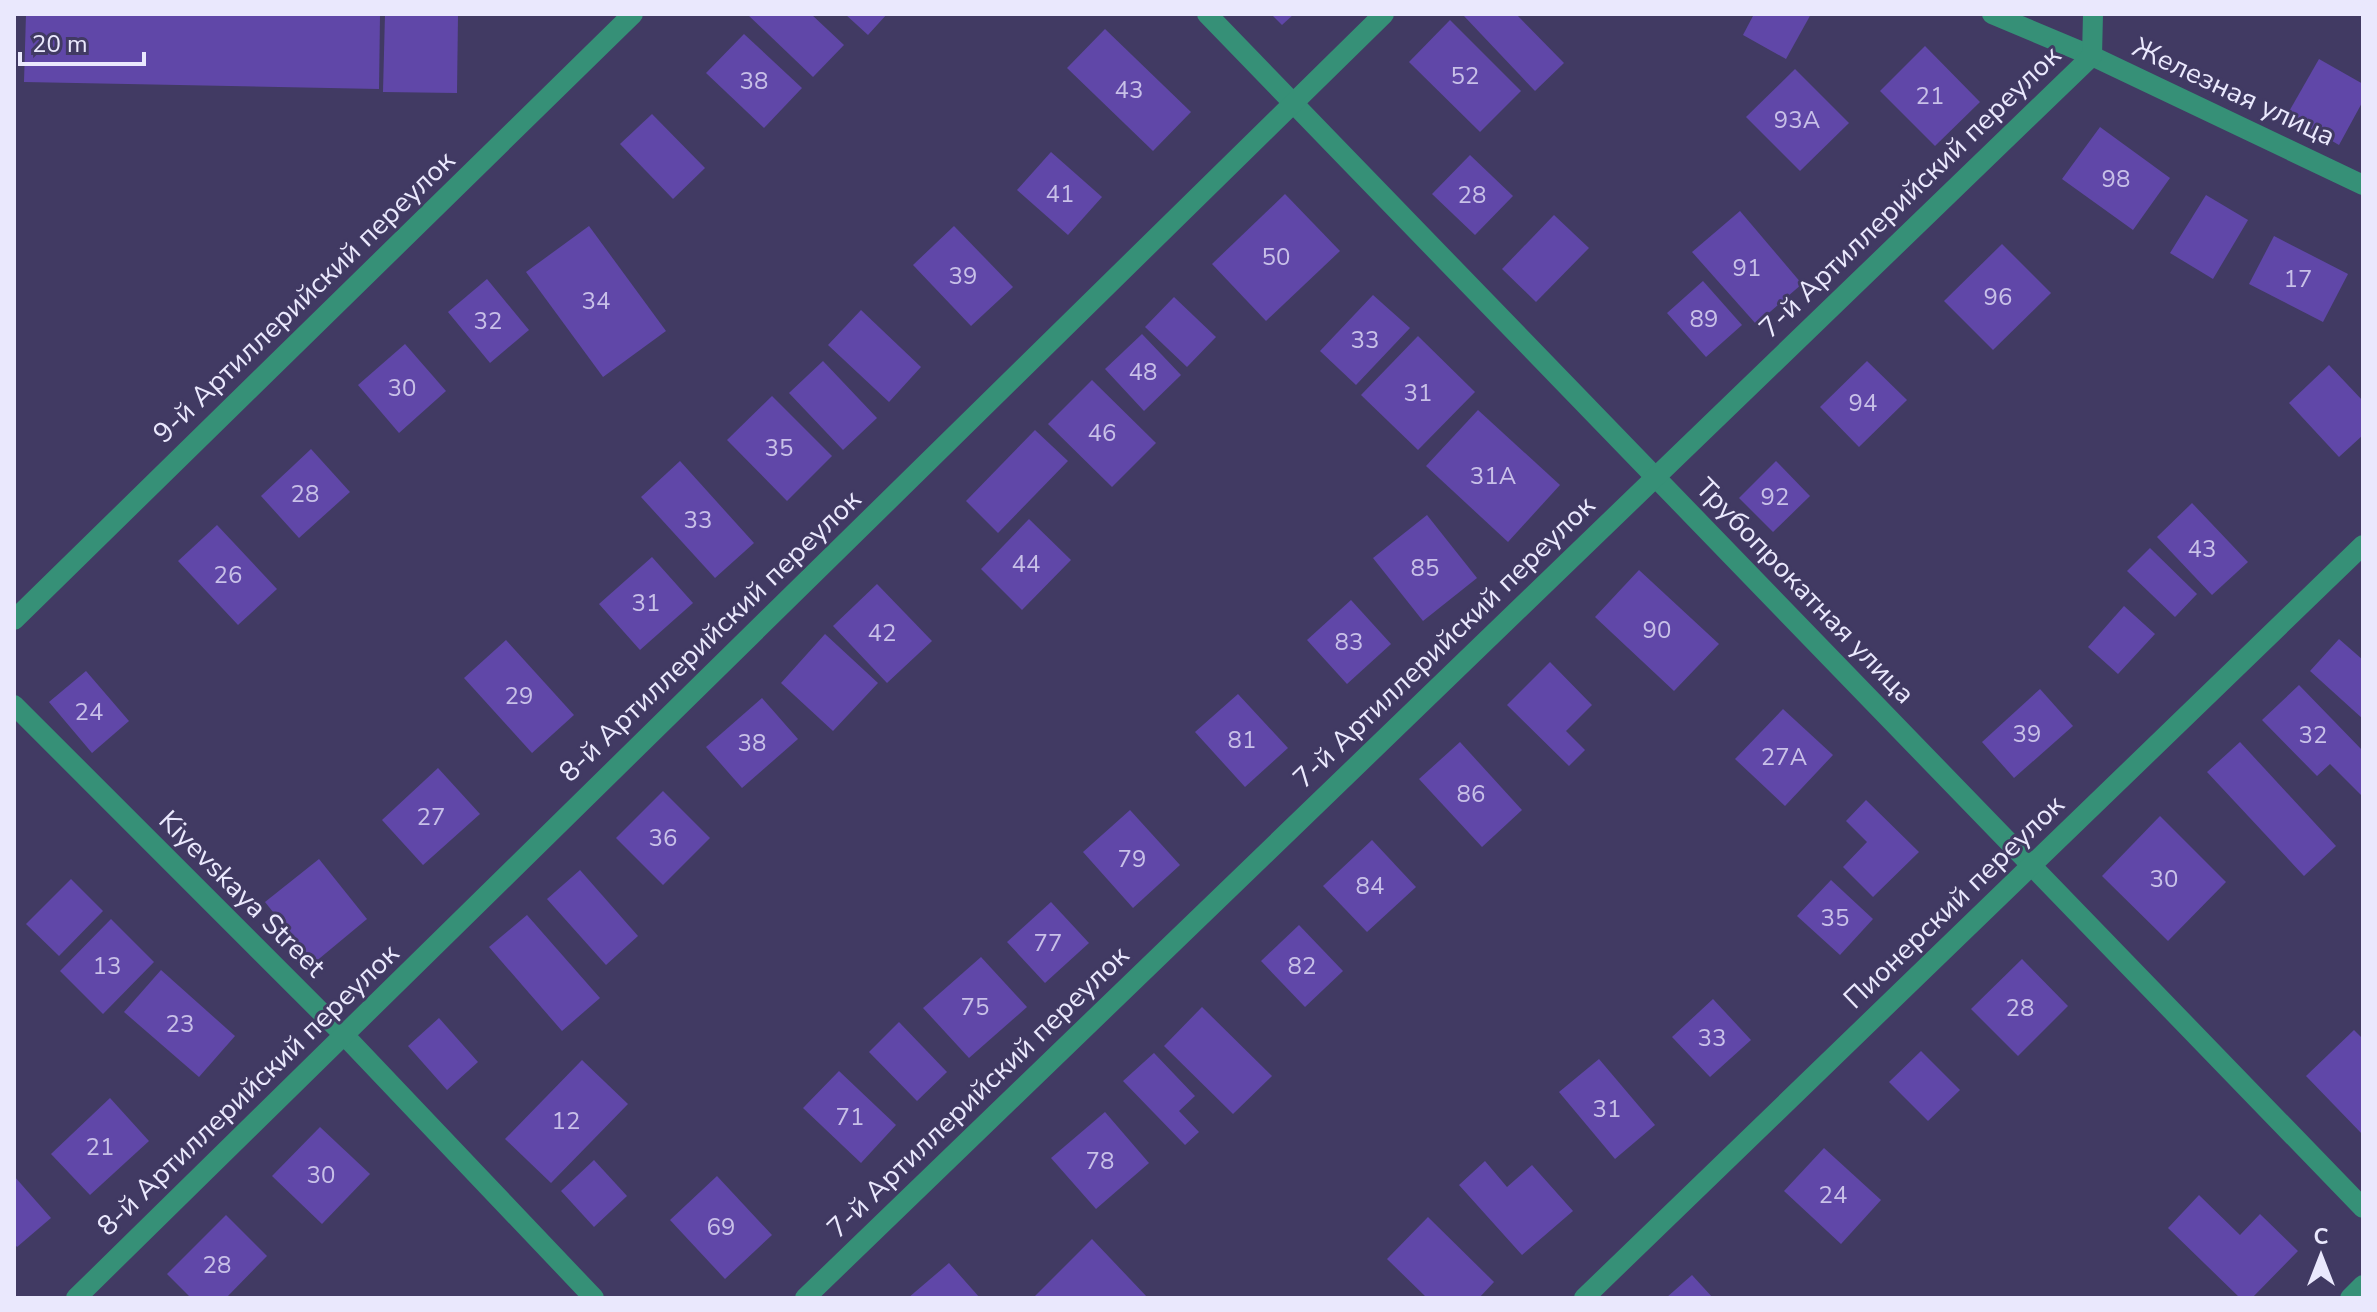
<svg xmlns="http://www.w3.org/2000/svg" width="2377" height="1312" viewBox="0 0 2377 1312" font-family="'Nunito Sans',sans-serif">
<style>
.building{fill:#6047a8}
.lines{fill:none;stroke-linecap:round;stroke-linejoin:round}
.minor{stroke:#369077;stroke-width:20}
.labels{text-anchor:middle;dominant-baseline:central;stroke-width:6;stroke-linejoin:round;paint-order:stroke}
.number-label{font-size:24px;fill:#c8c0e8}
.street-label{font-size:28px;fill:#eae8fd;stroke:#413a63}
</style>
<rect width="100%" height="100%" fill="#413a63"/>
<g class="building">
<path d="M 26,14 L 380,14 L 379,89 L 24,82 Z"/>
<path d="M 385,14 L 458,14 L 457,93 L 383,92 Z"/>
<path d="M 747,14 L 811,14 L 844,45 L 813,77 Z"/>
<path d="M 845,14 L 887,14 L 868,35 Z"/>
<path d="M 1271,14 L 1294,14 L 1282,25 Z"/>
<path d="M 1466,14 L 1516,14 L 1564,63 L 1535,91 L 1464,16 Z"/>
<path d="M 1754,14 L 1811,14 L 1786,59 L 1743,35 Z"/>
<path d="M 1450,20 L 1521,91 L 1480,132 L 1409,62 Z"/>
<path d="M 1105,29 L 1191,112 L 1153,151 L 1067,68 Z"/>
<path d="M 744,34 L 802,88 L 764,128 L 706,73 Z"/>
<path d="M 1925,46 L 1980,102 L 1935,146 L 1880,91 Z"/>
<path d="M 2319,59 L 2363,84 L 2363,101 L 2339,145 L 2287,115 Z"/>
<path d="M 1795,69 L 1849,123 L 1800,171 L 1746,117 Z"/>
<path d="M 652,114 L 705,168 L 673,199 L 620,144 Z"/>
<path d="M 2100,127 L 2170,178 L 2133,230 L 2062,179 Z"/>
<path d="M 1051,152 L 1102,197 L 1068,235 L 1017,190 Z"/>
<path d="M 1470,155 L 1513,196 L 1475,235 L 1432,194 Z"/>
<path d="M 1285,194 L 1340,251 L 1266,321 L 1212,264 Z"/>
<path d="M 2206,195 L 2248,220 L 2213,279 L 2170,253 Z"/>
<path d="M 1740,211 L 1802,284 L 1756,324 L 1692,252 Z"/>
<path d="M 1554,215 L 1589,248 L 1536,302 L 1502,269 Z"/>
<path d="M 589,226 L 666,331 L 603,377 L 526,272 Z"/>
<path d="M 954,226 L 1013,287 L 971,326 L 913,265 Z"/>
<path d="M 2274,236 L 2348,274 L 2323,322 L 2249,284 Z"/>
<path d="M 2002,244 L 2051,293 L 1993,350 L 1944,301 Z"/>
<path d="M 487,279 L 529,330 L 490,363 L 448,312 Z"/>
<path d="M 1703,281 L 1742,325 L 1706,357 L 1667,313 Z"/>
<path d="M 1373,295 L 1410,328 L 1356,385 L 1320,351 Z"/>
<path d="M 1174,297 L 1216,337 L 1187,367 L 1145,327 Z"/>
<path d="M 861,310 L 921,367 L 889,402 L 828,345 Z"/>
<path d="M 1142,334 L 1181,375 L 1144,411 L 1105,369 Z"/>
<path d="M 1418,336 L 1475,392 L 1418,450 L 1361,395 Z"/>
<path d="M 405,344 L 446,391 L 399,433 L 358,385 Z"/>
<path d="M 823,361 L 877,418 L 843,450 L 789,393 Z"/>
<path d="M 1867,361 L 1907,400 L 1859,447 L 1820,407 Z"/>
<path d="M 2329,365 L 2363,401 L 2363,435 L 2339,457 L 2289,403 Z"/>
<path d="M 1092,380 L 1156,443 L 1112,487 L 1048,424 Z"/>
<path d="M 772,396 L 832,456 L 787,501 L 727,440 Z"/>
<path d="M 1478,410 L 1560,485 L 1508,542 L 1426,466 Z"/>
<path d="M 1035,430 L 1068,461 L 998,533 L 966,501 Z"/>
<path d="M 311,449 L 350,492 L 299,538 L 261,496 Z"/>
<path d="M 680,461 L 754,543 L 715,578 L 641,497 Z"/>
<path d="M 1776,461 L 1810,496 L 1773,532 L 1739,498 Z"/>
<path d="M 2192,503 L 2248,562 L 2212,595 L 2157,537 Z"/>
<path d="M 1427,515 L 1477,578 L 1423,621 L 1373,558 Z"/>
<path d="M 1029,519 L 1071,560 L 1022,610 L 981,569 Z"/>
<path d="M 217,525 L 277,589 L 238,625 L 178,561 Z"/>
<path d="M 2150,548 L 2197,594 L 2175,617 L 2127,571 Z"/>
<path d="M 652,557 L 693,603 L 640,650 L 599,604 Z"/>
<path d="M 1639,570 L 1719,644 L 1674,691 L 1595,617 Z"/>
<path d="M 877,584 L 932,641 L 887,683 L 833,626 Z"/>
<path d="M 1351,600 L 1391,644 L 1347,684 L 1307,640 Z"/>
<path d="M 2124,606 L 2155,634 L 2118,674 L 2088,647 Z"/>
<path d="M 825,634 L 878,683 L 833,731 L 781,683 Z"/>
<path d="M 2339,639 L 2363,660 L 2363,719 L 2310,671 Z"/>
<path d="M 506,640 L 574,715 L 532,753 L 464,678 Z"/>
<path d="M 1550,662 L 1592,705 L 1566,731 L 1585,750 L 1569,766 L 1507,705 Z"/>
<path d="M 86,671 L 129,721 L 92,753 L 49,702 Z"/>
<path d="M 2299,685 L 2363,751 L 2363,797 L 2330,764 L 2317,776 L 2262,720 Z"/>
<path d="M 2040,689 L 2073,726 L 2014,778 L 1982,742 Z"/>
<path d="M 1238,694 L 1288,748 L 1245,787 L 1195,732 Z"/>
<path d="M 762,698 L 798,739 L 742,788 L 706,747 Z"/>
<path d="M 1783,709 L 1833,755 L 1785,806 L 1735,759 Z"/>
<path d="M 1460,742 L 1522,810 L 1482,847 L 1419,779 Z"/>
<path d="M 2240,742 L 2336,846 L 2304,876 L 2207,772 Z"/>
<path d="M 438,768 L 480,814 L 423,865 L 382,820 Z"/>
<path d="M 663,791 L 710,838 L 663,885 L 616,838 Z"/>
<path d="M 1866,800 L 1919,852 L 1873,897 L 1843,867 L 1867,842 L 1846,821 Z"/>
<path d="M 1130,810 L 1180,865 L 1133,908 L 1083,852 Z"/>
<path d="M 2160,816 L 2226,882 L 2168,941 L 2102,876 Z"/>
<path d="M 1372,840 L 1416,887 L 1367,932 L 1323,886 Z"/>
<path d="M 319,859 L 367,919 L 314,963 L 265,902 Z"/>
<path d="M 580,870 L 638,936 L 606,965 L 547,899 Z"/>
<path d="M 71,879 L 103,911 L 59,956 L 26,924 Z"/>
<path d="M 1831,880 L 1873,919 L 1840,955 L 1797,916 Z"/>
<path d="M 1051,902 L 1089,943 L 1045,983 L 1007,942 Z"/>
<path d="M 527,915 L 600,998 L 562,1031 L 489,947 Z"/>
<path d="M 111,919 L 154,962 L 103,1014 L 60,971 Z"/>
<path d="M 1299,925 L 1343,971 L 1305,1007 L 1261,961 Z"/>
<path d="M 981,957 L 1027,1007 L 969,1058 L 923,1008 Z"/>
<path d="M 2022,959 L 2068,1006 L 2018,1056 L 1971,1009 Z"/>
<path d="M 161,970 L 235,1036 L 199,1077 L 124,1012 Z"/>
<path d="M 1713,999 L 1751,1040 L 1710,1077 L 1672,1037 Z"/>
<path d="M 1202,1007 L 1272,1076 L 1233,1114 L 1164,1046 Z"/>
<path d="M 439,1018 L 478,1062 L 447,1090 L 408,1046 Z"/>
<path d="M 899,1022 L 947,1072 L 917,1101 L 869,1052 Z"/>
<path d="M 2354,1030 L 2363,1039 L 2363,1135 L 2306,1076 Z"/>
<path d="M 1921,1051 L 1960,1090 L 1928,1121 L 1889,1082 Z"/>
<path d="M 1154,1053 L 1195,1096 L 1179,1111 L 1199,1132 L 1185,1145 L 1123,1081 Z"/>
<path d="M 1599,1059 L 1655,1125 L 1615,1159 L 1559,1092 Z"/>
<path d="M 582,1060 L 628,1104 L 551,1183 L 505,1139 Z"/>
<path d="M 839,1071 L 896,1125 L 861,1163 L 803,1108 Z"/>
<path d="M 110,1098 L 149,1141 L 90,1195 L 51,1154 Z"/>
<path d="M 1105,1112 L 1149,1163 L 1096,1209 L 1051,1158 Z"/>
<path d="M 320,1127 L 370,1174 L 322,1224 L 272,1176 Z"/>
<path d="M 1824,1148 L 1881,1200 L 1841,1244 L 1784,1191 Z"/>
<path d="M 594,1160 L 627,1196 L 594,1227 L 561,1191 Z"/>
<path d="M 1485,1161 L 1507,1187 L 1532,1165 L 1573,1211 L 1522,1255 L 1459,1185 Z"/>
<path d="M 14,1176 L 51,1218 L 17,1247 L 14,1243 Z"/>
<path d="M 717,1176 L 772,1235 L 725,1279 L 670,1220 Z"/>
<path d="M 2199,1195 L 2240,1235 L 2260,1214 L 2298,1251 L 2252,1298 L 2240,1298 L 2168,1228 Z"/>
<path d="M 226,1215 L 267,1256 L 226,1298 L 191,1298 L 167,1274 Z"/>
<path d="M 1428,1217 L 1494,1282 L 1479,1298 L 1427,1298 L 1387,1259 Z"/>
<path d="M 1092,1239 L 1148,1298 L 1033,1298 Z"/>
<path d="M 949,1263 L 980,1298 L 908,1298 Z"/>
<path d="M 1692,1275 L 1713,1298 L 1666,1298 Z"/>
</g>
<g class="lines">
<g class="minor">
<path d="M 1207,14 L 2363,1208"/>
<path d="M 1992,14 L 2092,56 L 2363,185"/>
<path d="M 14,620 L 633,14"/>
<path d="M 14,705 L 344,1035 L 594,1298"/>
<path d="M 76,1298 L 1384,14"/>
<path d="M 805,1298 L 2092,56 L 2093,14"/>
<path d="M 1584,1298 L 2363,545"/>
<path d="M 2350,1298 L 2363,1285"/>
</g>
</g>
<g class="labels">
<g class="number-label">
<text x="1465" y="76">52</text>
<text x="754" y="81">38</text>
<text x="1129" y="90">43</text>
<text x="1930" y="96">21</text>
<text x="1797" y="120">93А</text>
<text x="2116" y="179">98</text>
<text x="1060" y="194">41</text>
<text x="1472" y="195">28</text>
<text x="1276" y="257">50</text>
<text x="1747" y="268">91</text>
<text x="963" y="276">39</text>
<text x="2298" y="279">17</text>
<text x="1998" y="297">96</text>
<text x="596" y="301">34</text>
<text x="1704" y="319">89</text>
<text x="488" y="321">32</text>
<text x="1365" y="340">33</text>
<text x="1143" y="372">48</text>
<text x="402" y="388">30</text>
<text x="1418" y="393">31</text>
<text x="1863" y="403">94</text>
<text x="1102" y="433">46</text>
<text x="779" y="448">35</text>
<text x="1493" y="476">31А</text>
<text x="305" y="494">28</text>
<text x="1775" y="497">92</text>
<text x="698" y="520">33</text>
<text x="2202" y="549">43</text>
<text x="1026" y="564">44</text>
<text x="1425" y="568">85</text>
<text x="228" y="575">26</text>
<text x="646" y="603">31</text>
<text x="1657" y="630">90</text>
<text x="882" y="633">42</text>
<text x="1349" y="642">83</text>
<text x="519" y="696">29</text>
<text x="89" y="712">24</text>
<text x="2027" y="734">39</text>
<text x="2313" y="735">32</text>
<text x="1242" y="740">81</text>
<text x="752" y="743">38</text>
<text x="1784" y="757">27А</text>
<text x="1471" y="794">86</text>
<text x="431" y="817">27</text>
<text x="663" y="838">36</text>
<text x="1132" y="859">79</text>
<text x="2164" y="879">30</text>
<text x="1370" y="886">84</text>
<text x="1835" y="918">35</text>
<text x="1048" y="943">77</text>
<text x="107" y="966">13</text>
<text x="1302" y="966">82</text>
<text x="975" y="1007">75</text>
<text x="2020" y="1008">28</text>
<text x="180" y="1024">23</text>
<text x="1712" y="1038">33</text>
<text x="1607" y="1109">31</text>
<text x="850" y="1117">71</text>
<text x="566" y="1121">12</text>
<text x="100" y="1147">21</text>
<text x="1100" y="1161">78</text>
<text x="321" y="1175">30</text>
<text x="1833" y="1195">24</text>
<text x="721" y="1227">69</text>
<text x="217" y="1265">28</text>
</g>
<g class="street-label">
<text transform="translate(2234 92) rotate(25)">Железная улица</text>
<text transform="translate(1910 192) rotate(-44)">7-й Артиллерийский переулок</text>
<text transform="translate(304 297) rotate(-44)">9-й Артиллерийский переулок</text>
<text transform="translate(1805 591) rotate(46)">Трубопрокатная улица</text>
<text transform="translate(710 636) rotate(-44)">8-й Артиллерийский переулок</text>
<text transform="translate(1444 642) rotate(-44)">7-й Артиллерийский переулок</text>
<text transform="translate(242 894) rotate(45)">Kiyevskaya Street</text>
<text transform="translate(1954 902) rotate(-44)">Пионерский переулок</text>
<text transform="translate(248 1090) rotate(-44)">8-й Артиллерийский переулок</text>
<text transform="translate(978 1092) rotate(-44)">7-й Артиллерийский переулок</text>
</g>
</g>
<rect width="2377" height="1312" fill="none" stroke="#eae8fd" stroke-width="32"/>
<g transform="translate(2321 1256)" stroke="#413a63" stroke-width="6" paint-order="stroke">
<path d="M0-6L14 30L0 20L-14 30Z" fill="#eae8fd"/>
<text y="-12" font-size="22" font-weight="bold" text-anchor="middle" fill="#eae8fd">С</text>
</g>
<path d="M20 52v12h124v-12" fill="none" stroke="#eae8fd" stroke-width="4"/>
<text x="32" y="52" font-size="24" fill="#eae8fd" stroke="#413a63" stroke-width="6" paint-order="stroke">20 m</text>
</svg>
